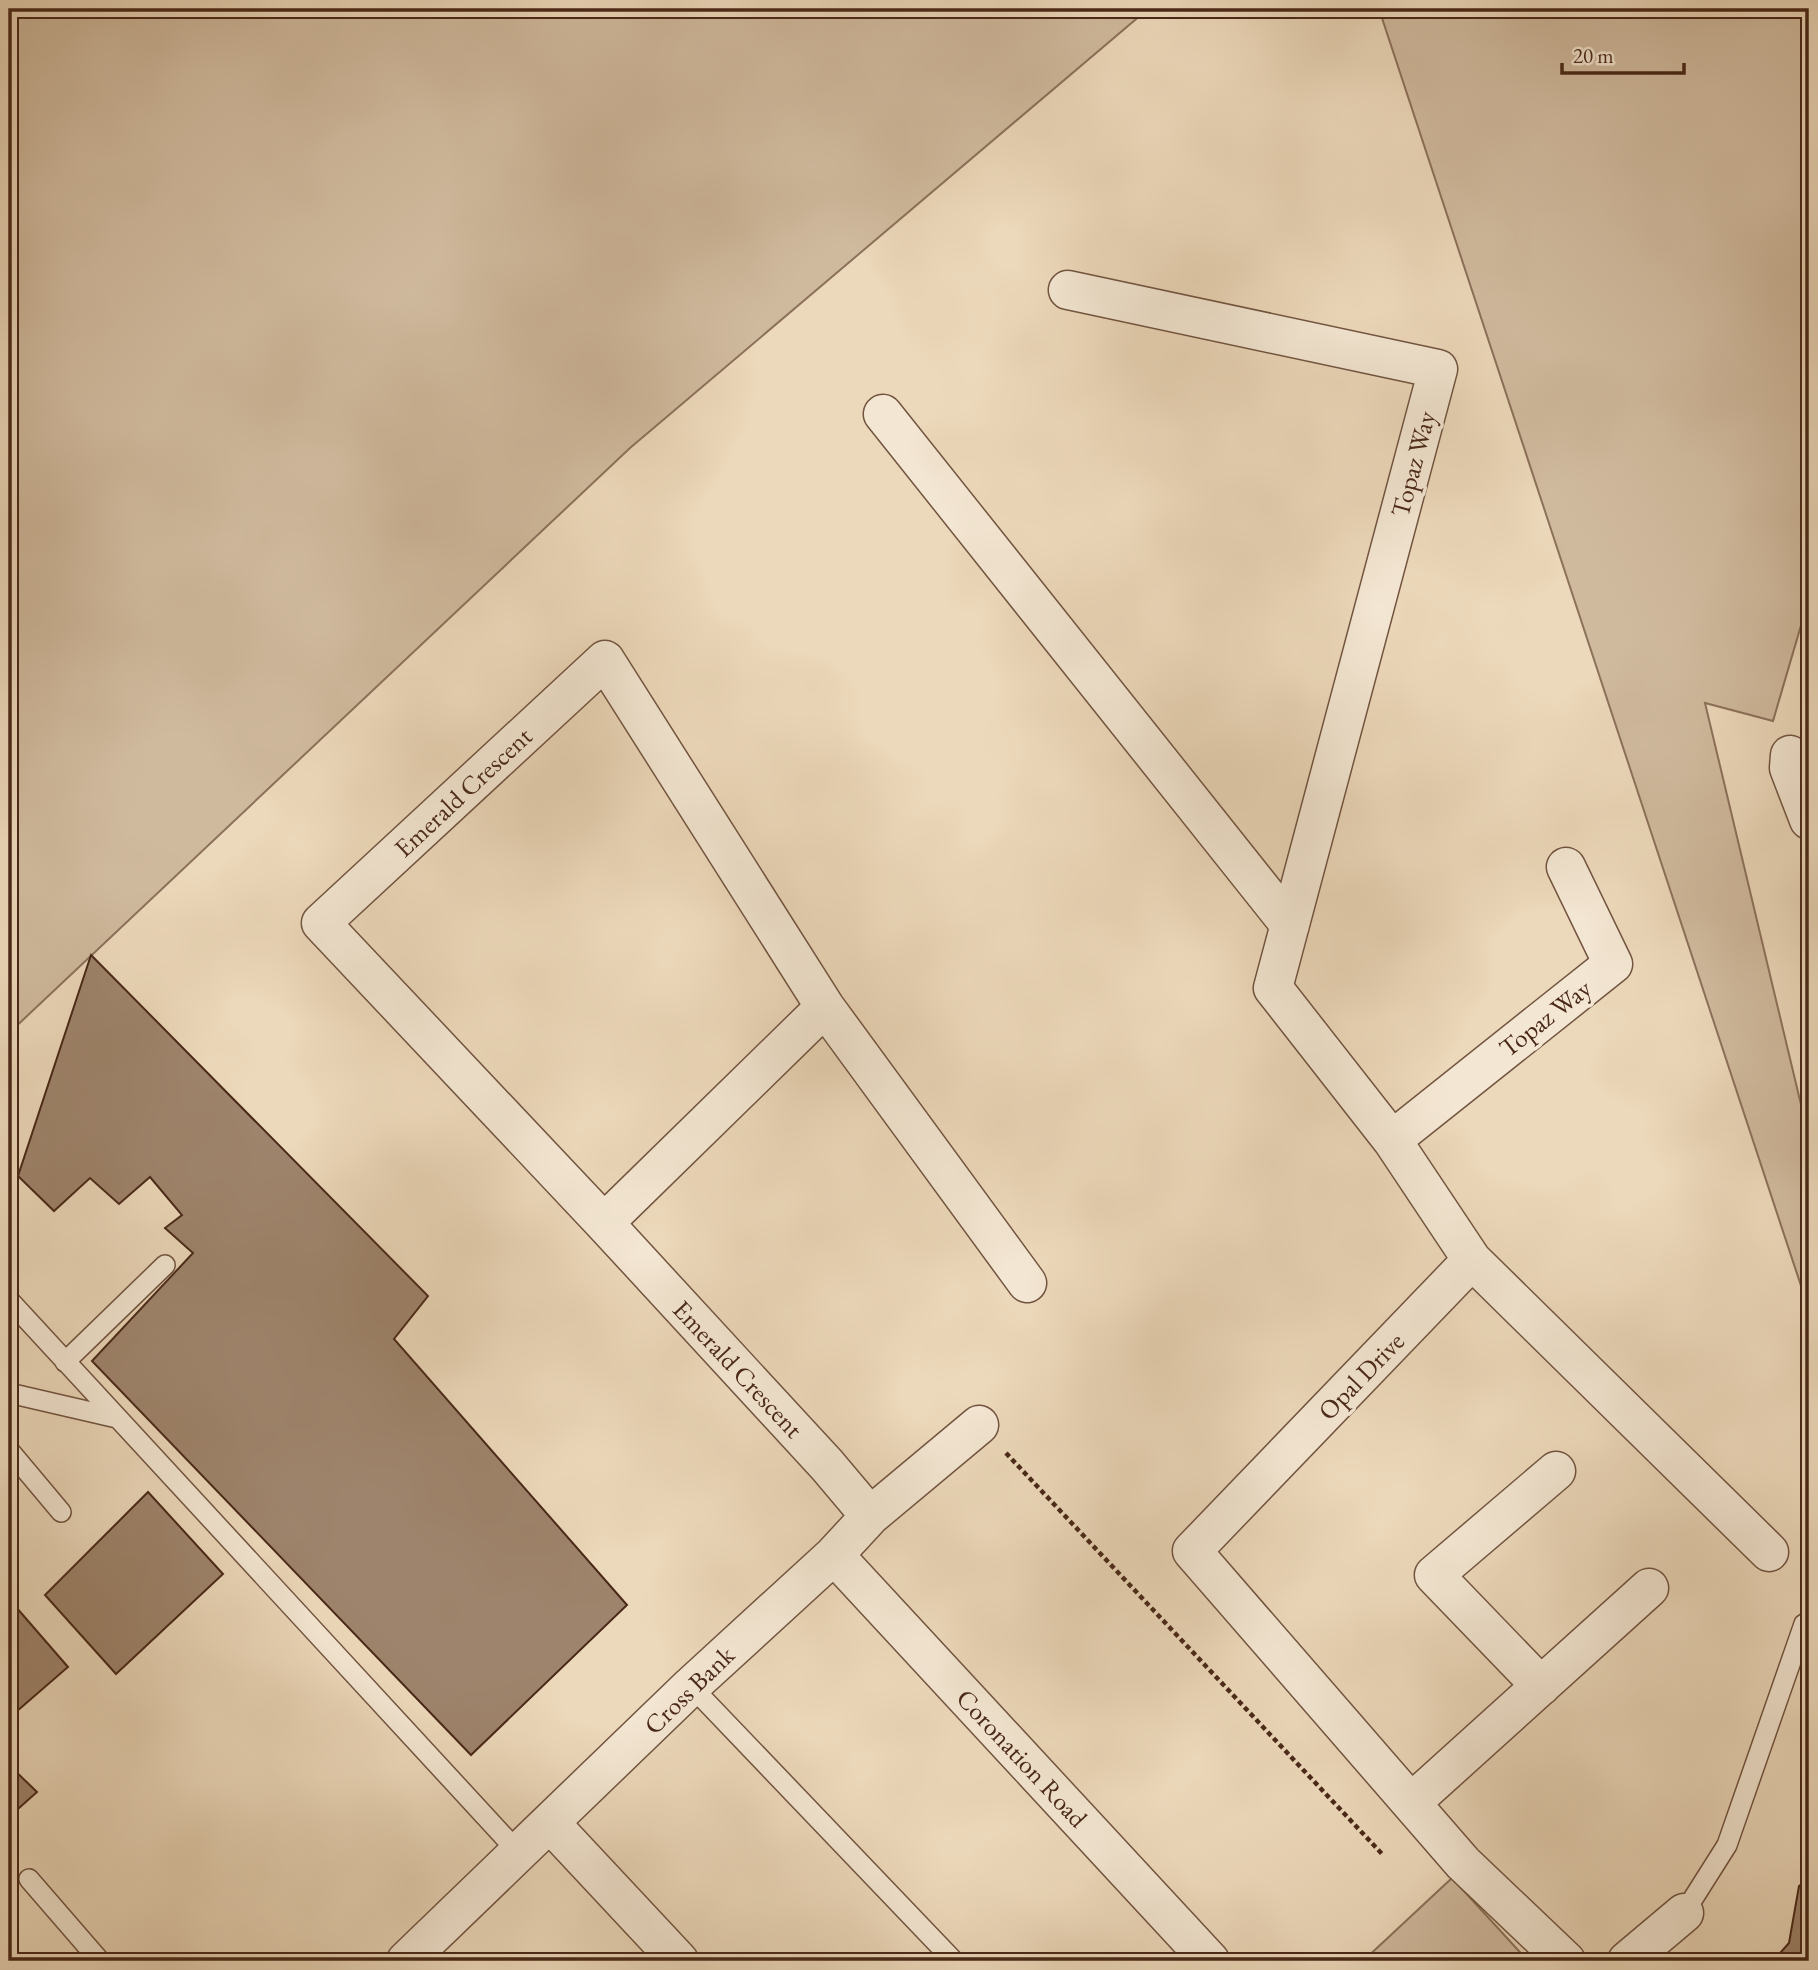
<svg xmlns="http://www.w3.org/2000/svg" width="1818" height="1970" viewBox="0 0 1818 1970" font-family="'EB Garamond',serif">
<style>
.green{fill:#d0ba9e;stroke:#8c715b;stroke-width:2}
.building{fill:#9e846c;stroke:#492818;stroke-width:2}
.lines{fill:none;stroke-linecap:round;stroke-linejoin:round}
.lane-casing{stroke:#725440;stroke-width:22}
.street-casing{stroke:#725440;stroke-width:41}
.path{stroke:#492818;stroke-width:4.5;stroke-dasharray:5 3.5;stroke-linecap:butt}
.lane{stroke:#f3e6d2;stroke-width:19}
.street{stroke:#f3e6d2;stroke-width:38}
.labels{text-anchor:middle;stroke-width:7;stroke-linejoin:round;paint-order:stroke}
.street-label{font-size:26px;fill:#492818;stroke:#f3e6d2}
</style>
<rect width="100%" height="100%" fill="#ecd8ba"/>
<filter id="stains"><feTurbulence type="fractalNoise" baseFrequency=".00286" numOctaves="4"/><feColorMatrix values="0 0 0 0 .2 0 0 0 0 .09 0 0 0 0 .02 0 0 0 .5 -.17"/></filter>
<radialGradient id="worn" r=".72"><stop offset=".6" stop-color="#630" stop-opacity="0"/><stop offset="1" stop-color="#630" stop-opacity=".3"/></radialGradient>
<path class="green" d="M9 9H1148L630 448 9 1033Z
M1379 9H1809V598L1773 721 1705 703 1809 1138V1310Z
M1452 1878 1528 1961H1363Z"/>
<path class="building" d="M91 955 428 1296 394 1339 627 1605 471 1755 92 1361 193 1253 165 1228 182 1215 150 1177 119 1204 90 1178 54 1211 18 1176Z
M148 1492 223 1574 116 1674 45 1595Z
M9 1599 68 1667 9 1718Z
M9 1765 37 1792 9 1817Z
M1809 1879V1961H1786L1780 1953 1789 1943 1799 1886Z"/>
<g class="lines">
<defs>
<path id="lane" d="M9 1300 520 1854
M65 1362 165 1265
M9 1393 117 1418
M9 1450 61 1512
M691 1686 954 1961
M29 1879 100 1961
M1684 1913 1727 1845 1804 1624"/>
<path id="street" d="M1068 290 1438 369 1273 988 1392 1140 1472 1260
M883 414 1290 925
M1790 755 1789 768 1809 820
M1392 1140 1613 964 1566 867
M604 1223 825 1007
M870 1516 827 1465 604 1223 321 923 605 660 825 1007 1027 1283
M834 1555 1210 1961
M1541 1686 1434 1575 1556 1471
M1411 1803 1649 1588
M551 1824 679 1961
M406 1961 691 1686 834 1555 870 1516 979 1425
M1566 1961 1463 1863 1192 1551 1472 1260 1769 1552
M1627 1961 1684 1913"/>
</defs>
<use href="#lane" class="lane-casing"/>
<use href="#street" class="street-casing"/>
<path class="path" d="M1006 1453 1384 1856"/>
<use href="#lane" class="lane"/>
<use href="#street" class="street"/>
</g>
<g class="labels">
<g class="street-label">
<text transform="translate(1413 464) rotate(-75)" y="9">Topaz Way</text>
<text transform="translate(463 792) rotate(-43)" y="9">Emerald Crescent</text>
<text transform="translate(1545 1018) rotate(-38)" y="9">Topaz Way</text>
<text transform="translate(738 1369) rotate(47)" y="9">Emerald Crescent</text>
<text transform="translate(1361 1376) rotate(-46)" y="9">Opal Drive</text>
<text transform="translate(689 1690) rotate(-44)" y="9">Cross Bank</text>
<text transform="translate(1022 1758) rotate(47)" y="9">Coronation Road</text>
</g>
</g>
<rect width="1818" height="1970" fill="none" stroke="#ecd8ba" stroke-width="35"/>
<rect x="10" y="10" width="1797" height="1949" fill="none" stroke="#492818" stroke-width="3.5"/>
<rect x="18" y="18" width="1783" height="1935" fill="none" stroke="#492818" stroke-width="2"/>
<path d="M1562 63v10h122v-10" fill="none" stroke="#492818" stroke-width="3.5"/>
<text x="1573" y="63" font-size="21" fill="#492818" stroke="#f3e6d2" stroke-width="5" paint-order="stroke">20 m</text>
<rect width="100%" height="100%" filter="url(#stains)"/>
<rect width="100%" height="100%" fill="url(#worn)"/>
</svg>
